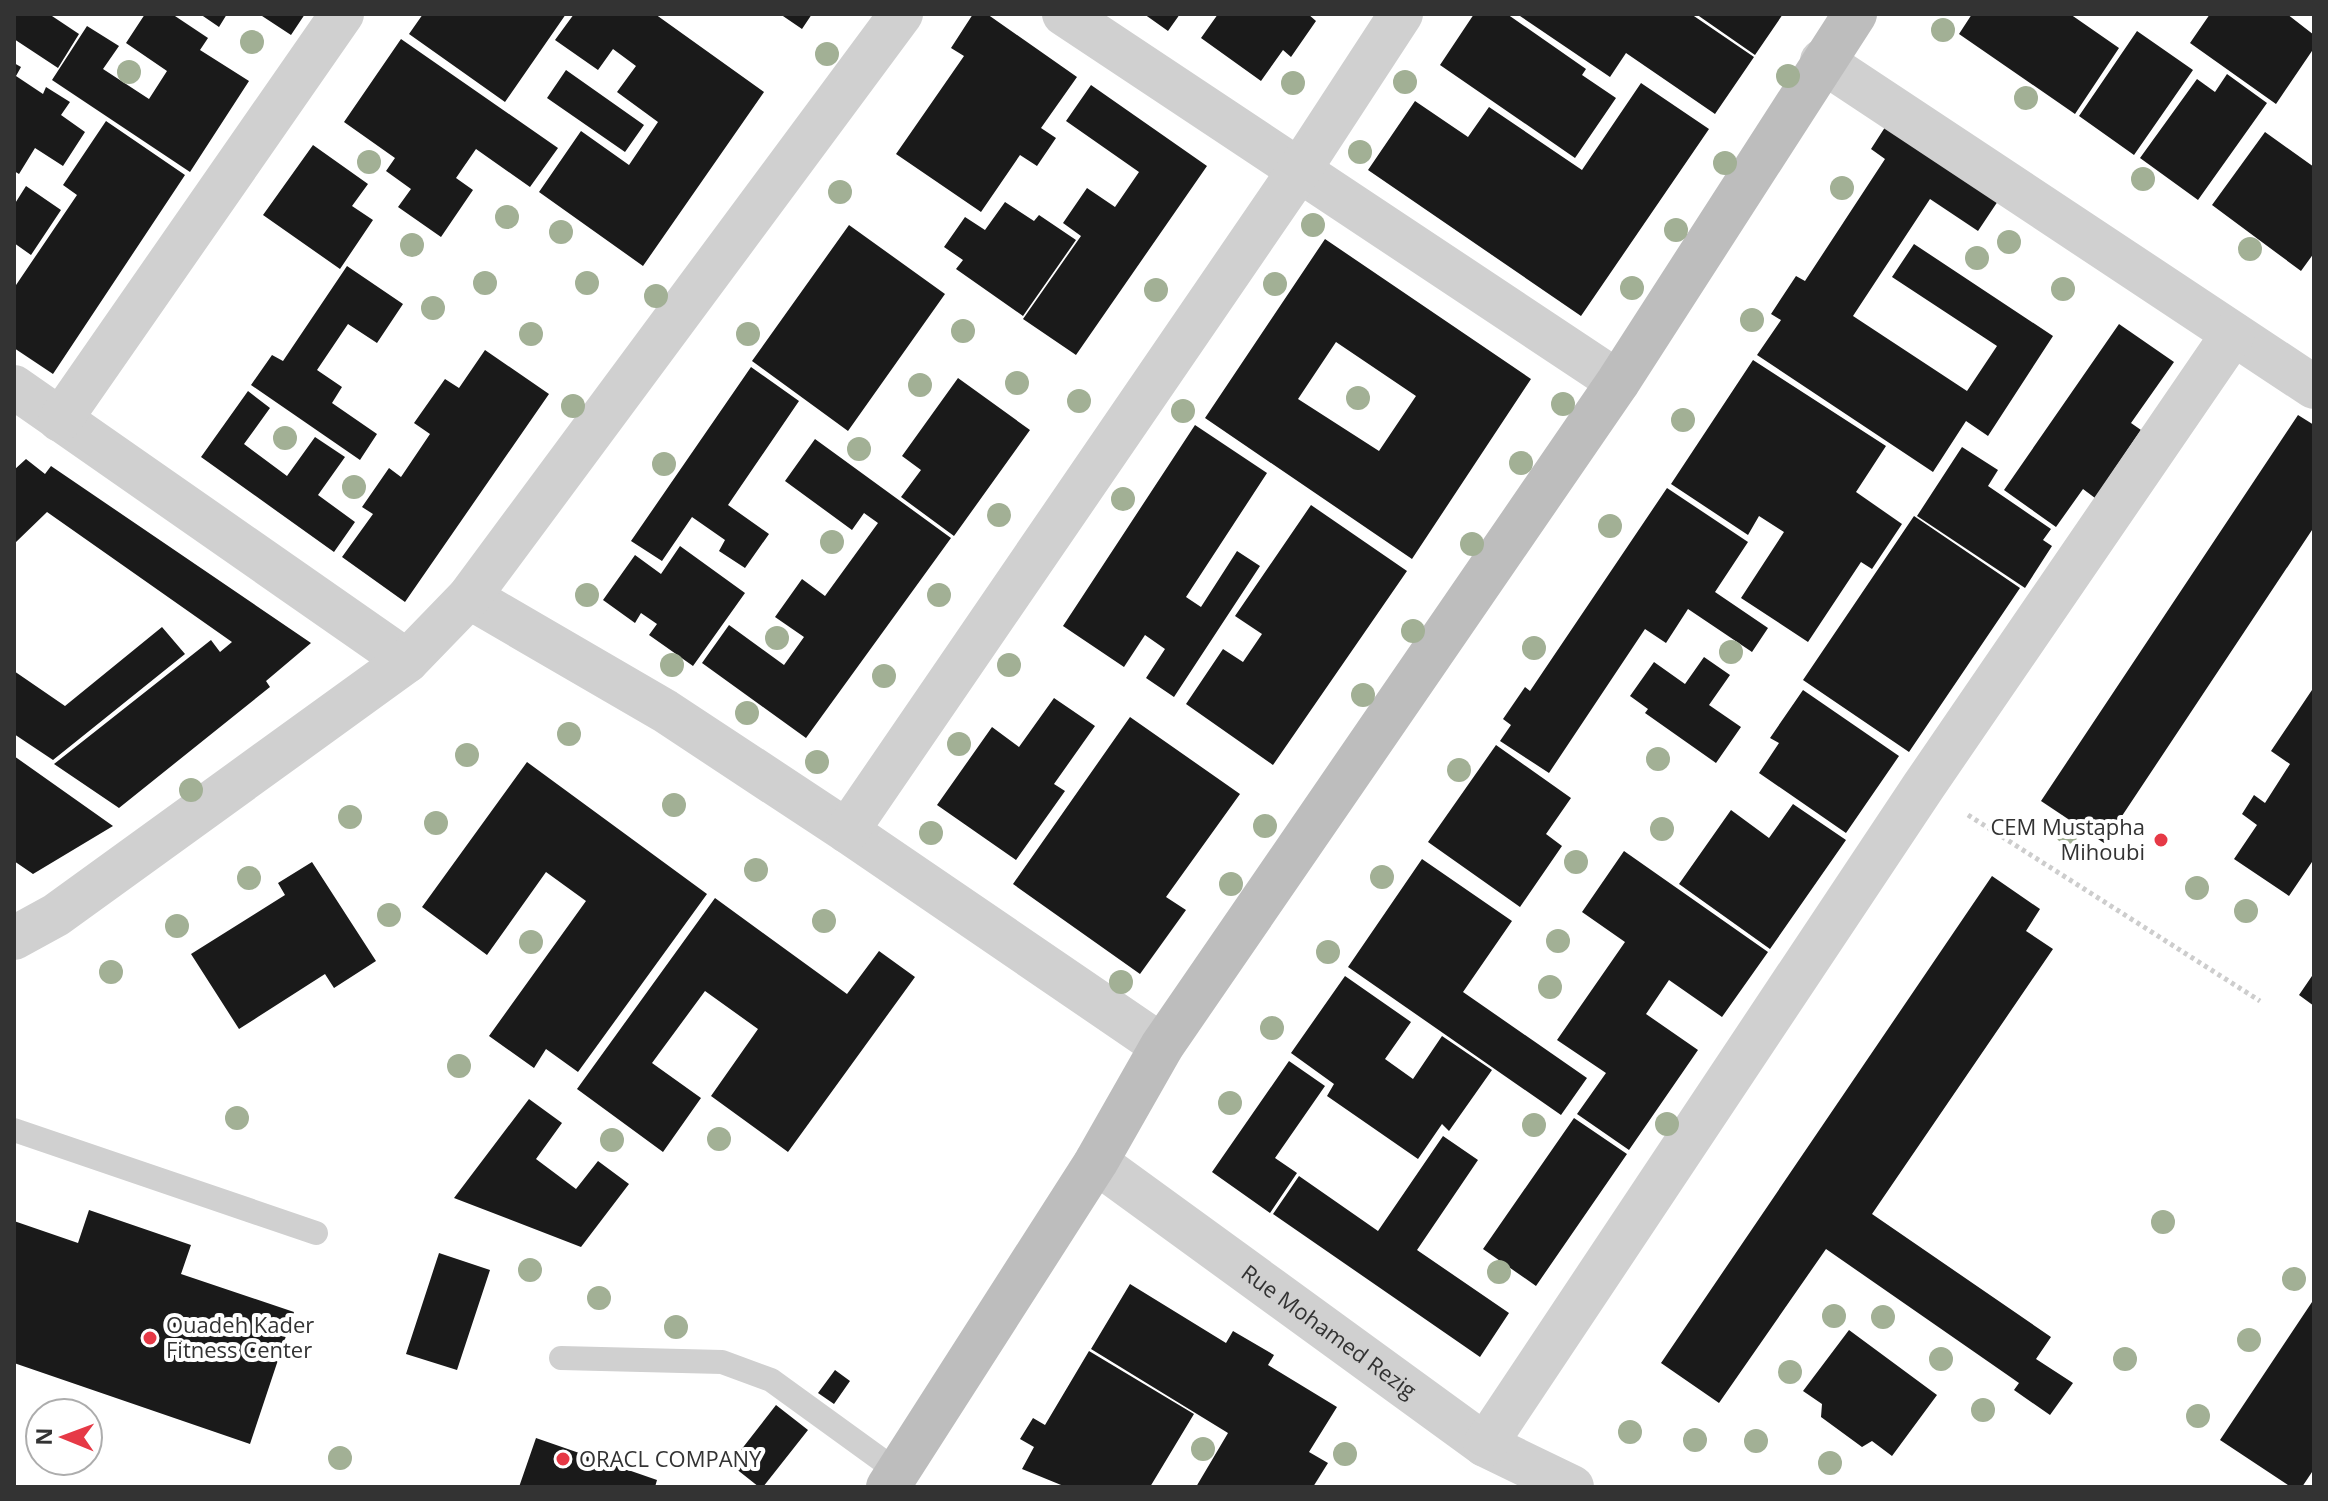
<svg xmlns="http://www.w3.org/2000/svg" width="2328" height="1501" viewBox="0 0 2328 1501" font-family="'Open Sans',sans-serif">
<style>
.building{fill:#1a1a1a;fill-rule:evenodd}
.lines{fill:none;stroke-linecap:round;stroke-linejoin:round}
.path{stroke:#cdcdcd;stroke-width:5;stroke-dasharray:4 4;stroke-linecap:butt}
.service{stroke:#d0d0d0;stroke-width:24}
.minor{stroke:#d0d0d0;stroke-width:44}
.secondary{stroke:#bdbdbd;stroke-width:44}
.tree{fill:#a2b095}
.poi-dot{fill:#e63946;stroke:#fff;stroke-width:3}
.labels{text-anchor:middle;stroke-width:8;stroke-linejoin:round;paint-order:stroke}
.poi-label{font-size:22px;fill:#333;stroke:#fff;text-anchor:start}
.street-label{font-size:22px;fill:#333;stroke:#fff}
</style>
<rect width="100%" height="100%" fill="#fff"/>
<path class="building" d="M14 14H49L79 34 58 68 14 39Z
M145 14H172L208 38 200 50 249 81 190 172 52 80 87 26 119 46 103 69 149 99 167 71 126 43Z
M200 14H227L219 27Z
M259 14H305L291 35Z
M423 14H566L505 102 409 34Z
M574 14H655L764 92 643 266 539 192 581 131 629 165 658 122 617 92 636 66 613 49 598 70 555 40Z
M780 14H812L802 29Z
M973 14H987L1077 77 1041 128 1056 138 1037 166 1020 155 981 212 896 154 964 56 951 48Z
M1144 14H1180L1168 31Z
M1218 14H1308L1316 21 1291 57 1283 50 1261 81 1201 38Z
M1474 14H1507L1586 69 1582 75 1616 98 1575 158 1440 65Z
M1517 14H1691L1754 57 1715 114 1626 53 1610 77Z
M1696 14H1783L1755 55Z
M1972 14H2070L2119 48 2075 114 1959 34Z
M2210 14H2287L2314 35V48L2276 104 2190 43Z
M2137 31 2193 70 2134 155 2079 116Z
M401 39 558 148 530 187 476 149 456 178 473 190 441 237 398 207 411 189 386 171 395 158 344 122Z
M14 63 21 67 16 76 43 94 46 87 70 102 61 115 85 132 63 166 35 148 19 174 14 171Z
M566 70 644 125 625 152 547 98Z
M2227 74 2267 103 2198 200 2140 158 2197 79 2215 92Z
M1641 83 1709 129 1581 316 1368 170 1415 101 1468 137 1489 107 1582 170Z
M1091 85 1207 166 1076 355 1023 319 1081 236 1063 223 1087 188 1115 207 1139 172 1066 121Z
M106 121 185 175 53 374 14 348V288L77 195 63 185Z
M1889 121 2006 189 1978 231 1930 199 1853 316 1967 391 1997 346 1892 277 1914 244 2053 336 1988 436 1966 421 1933 472 1757 355 1781 320 1771 314 1796 276 1805 281 1885 159 1871 149Z
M2265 132 2314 167V253L2301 271 2212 205Z
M313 145 368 184 352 206 373 220 340 269 263 215Z
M26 186 61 210 31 255 14 243V205Z
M1005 202 1034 221 1039 215 1076 240 1023 316 956 269 963 260 944 247 965 217 985 230Z
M849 225 945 294 848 431 752 361Z
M1325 239 1531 379 1412 559 1205 418ZM1336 342 1416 396 1379 451 1298 399Z
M347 266 403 304 377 343 348 324 317 370 342 387 332 403 377 434 360 460 251 385 272 355 283 361Z
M2119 324 2174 362 2131 423 2141 430 2095 498 2083 489 2056 527 2004 490Z
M485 350 549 394 405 602 342 557 373 514 362 507 389 468 401 477 430 434 414 423 445 379 459 388Z
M1753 360 1886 446 1856 492 1902 524 1872 569 1861 562 1808 642 1741 598 1784 532 1759 516 1748 535 1671 484Z
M751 367 799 401 728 505 769 534 745 568 719 551 725 540 692 517 662 561 631 541Z
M958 378 1030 430 954 536 901 497 921 470 902 456Z
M248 391 270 408 244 444 287 476 315 437 345 457 318 495 355 522 334 552 201 457Z
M2298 415 2314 425V527L2104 843 2041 801Z
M1195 425 1267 473 1186 597 1201 607 1237 551 1260 566 1174 697 1146 678 1165 649 1145 635 1124 667 1063 626Z
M815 439 951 538 806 738 702 663 729 625 784 665 804 637 775 617 802 579 825 596 878 523 864 513 852 530 785 481Z
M1962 447 1998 470 1988 486 2051 529 2043 540 2052 546 2025 588 1917 516Z
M26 459 45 474 51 466 311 643 266 681 270 687 119 808 54 764 211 640 220 652 232 642 47 512 14 544V470Z
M1667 488 1748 542 1715 592 1768 628 1752 652 1688 609 1666 643 1645 629 1549 773 1500 741 1511 725 1503 719 1525 687 1530 691Z
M1311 505 1407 571 1273 765 1186 704 1223 649 1243 662 1262 634 1235 616Z
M1914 516 2020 588 1909 752 1803 680Z
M680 546 745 593 693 666 649 635 657 624 641 613 635 623 603 600 635 555 661 574Z
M162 627 185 654 53 760 14 734V671L65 706Z
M1704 657 1730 675 1709 705 1741 727 1716 763 1645 713 1648 709 1630 696 1654 662 1685 684Z
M2314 687V859L2289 896 2234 859 2257 825 2242 814 2254 795 2265 803 2290 764 2271 751Z
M1803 690 1899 756 1846 833 1759 773 1779 743 1770 738Z
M1054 698 1095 726 1054 784 1065 791 1016 860 937 805 992 727 1019 747Z
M1130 717 1240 794 1166 897 1186 910 1140 974 1013 884Z
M1496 745 1571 798 1546 834 1562 846 1520 907 1428 842Z
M14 756 113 826 33 874 14 861Z
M527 762 707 894 578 1072 546 1049 534 1068 489 1036 586 901 546 872 487 955 422 907Z
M1793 804 1846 840 1770 949 1679 884 1731 810 1769 838Z
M1624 851 1768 952 1722 1017 1669 980 1646 1014 1698 1050 1629 1150 1577 1114 1606 1073 1557 1040 1625 942 1582 912Z
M1422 859 1512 921 1463 992 1587 1078 1561 1115 1348 967Z
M312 862 376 961 334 988 325 974 239 1029 191 954 285 895 278 883Z
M1992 876 2040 909 2026 931 2053 949 1872 1214 2051 1337 2036 1359 2073 1383 2050 1415 2014 1390 2019 1383 1826 1249 1719 1403 1661 1363Z
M715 898 847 994 879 951 915 977 788 1152 711 1096 758 1029 705 991 652 1063 701 1098 663 1152 577 1089Z
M2314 973V1006L2299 995Z
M1345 976 1411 1022 1385 1059 1413 1079 1442 1036 1492 1070 1449 1131 1442 1124 1418 1159 1327 1096 1334 1084 1291 1053Z
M1289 1061 1325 1086 1275 1158 1297 1173 1270 1213 1212 1172Z
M529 1099 562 1123 536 1159 576 1189 598 1161 629 1184 581 1247 454 1198Z
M1574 1118 1627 1154 1536 1286 1483 1249Z
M1443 1136 1478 1160 1417 1250 1509 1313 1480 1357 1273 1214 1299 1176 1378 1231Z
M89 1210 191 1245 181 1274 294 1312 250 1444 14 1363V1221L78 1243Z
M439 1253 490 1270 457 1370 406 1354Z
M1130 1284 1226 1343 1233 1331 1274 1355 1268 1365 1337 1407 1309 1452 1328 1463 1313 1487H1196L1228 1433 1091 1349Z
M2314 1299V1469L2302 1487H2291L2220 1440Z
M1849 1330 1937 1395 1892 1456 1872 1441 1862 1447 1821 1417 1822 1404 1803 1391Z
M1089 1351 1194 1414 1150 1487H1066L1022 1469 1034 1447 1020 1439 1033 1418 1045 1425Z
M835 1370 850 1381 834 1404 818 1393Z
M776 1405 808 1430 763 1487H759L730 1464Z
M536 1438 657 1480 655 1487H519Z"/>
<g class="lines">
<path class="path" d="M1968 815 2260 1001"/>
<path class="service" d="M14 1130 316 1233
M561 1358 722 1362 771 1380 898 1472"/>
<g class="minor">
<path d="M1064 14 1618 382"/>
<path d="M1822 61 2314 387"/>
<path d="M14 387 407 661"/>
<path d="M60 420 342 14"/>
<path d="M469 597 665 711 847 831 1162 1046"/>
<path d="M847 831 1298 172 1401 14"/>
<path d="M14 938 56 915 407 661 469 597 901 14"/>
<path id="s1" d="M1096 1162 1485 1445 1572 1487"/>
<path d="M1485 1445 1923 787 2233 334"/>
</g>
<path class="secondary" d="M888 1487 1096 1162 1162 1046 1618 382 1855 14"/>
</g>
<g class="tree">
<circle cx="1943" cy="30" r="12"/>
<circle cx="252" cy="42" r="12"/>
<circle cx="827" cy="54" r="12"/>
<circle cx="129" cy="72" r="12"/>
<circle cx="1788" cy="76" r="12"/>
<circle cx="1405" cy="82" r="12"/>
<circle cx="1293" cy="83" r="12"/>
<circle cx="2026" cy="98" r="12"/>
<circle cx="1360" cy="152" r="12"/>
<circle cx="369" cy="162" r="12"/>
<circle cx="1725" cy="163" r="12"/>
<circle cx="2143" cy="179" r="12"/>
<circle cx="1842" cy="188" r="12"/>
<circle cx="840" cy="192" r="12"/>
<circle cx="507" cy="217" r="12"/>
<circle cx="1313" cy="225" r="12"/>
<circle cx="1676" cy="230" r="12"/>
<circle cx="561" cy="232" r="12"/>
<circle cx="2009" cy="242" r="12"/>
<circle cx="412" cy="245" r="12"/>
<circle cx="2250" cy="249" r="12"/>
<circle cx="1977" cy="258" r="12"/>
<circle cx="485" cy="283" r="12"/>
<circle cx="587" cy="283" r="12"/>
<circle cx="1275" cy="284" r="12"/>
<circle cx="1632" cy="288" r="12"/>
<circle cx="2063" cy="289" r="12"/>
<circle cx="1156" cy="290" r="12"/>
<circle cx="656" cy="296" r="12"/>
<circle cx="433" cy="308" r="12"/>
<circle cx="1752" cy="320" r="12"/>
<circle cx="963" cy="331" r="12"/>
<circle cx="531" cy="334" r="12"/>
<circle cx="748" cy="334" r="12"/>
<circle cx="1017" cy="383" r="12"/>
<circle cx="920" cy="385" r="12"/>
<circle cx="1358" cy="398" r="12"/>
<circle cx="1079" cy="401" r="12"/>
<circle cx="1563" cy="404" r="12"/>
<circle cx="573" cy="406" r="12"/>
<circle cx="1183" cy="411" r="12"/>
<circle cx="1683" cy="420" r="12"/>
<circle cx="285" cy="438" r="12"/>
<circle cx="859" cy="449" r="12"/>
<circle cx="1521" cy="463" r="12"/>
<circle cx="664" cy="464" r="12"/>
<circle cx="354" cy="487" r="12"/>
<circle cx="1123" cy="499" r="12"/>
<circle cx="999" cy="515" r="12"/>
<circle cx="1610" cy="526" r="12"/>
<circle cx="832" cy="542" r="12"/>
<circle cx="1472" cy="544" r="12"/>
<circle cx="587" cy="595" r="12"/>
<circle cx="939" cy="595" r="12"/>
<circle cx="1413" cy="631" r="12"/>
<circle cx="777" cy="638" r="12"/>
<circle cx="1534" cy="648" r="12"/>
<circle cx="1731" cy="652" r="12"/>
<circle cx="672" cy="665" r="12"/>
<circle cx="1009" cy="665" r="12"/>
<circle cx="884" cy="676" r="12"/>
<circle cx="1363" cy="695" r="12"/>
<circle cx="747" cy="713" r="12"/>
<circle cx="569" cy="734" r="12"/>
<circle cx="959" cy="744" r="12"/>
<circle cx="467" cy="755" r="12"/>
<circle cx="1658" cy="759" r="12"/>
<circle cx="817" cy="762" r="12"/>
<circle cx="1459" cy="770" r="12"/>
<circle cx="191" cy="790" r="12"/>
<circle cx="674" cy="805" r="12"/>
<circle cx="350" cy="817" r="12"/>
<circle cx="436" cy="823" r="12"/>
<circle cx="1265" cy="826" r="12"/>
<circle cx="1662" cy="829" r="12"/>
<circle cx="2067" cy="832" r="12"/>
<circle cx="931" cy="833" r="12"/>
<circle cx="1576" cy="862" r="12"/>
<circle cx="756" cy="870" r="12"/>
<circle cx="1382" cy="877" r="12"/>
<circle cx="249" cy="878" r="12"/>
<circle cx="1231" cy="884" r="12"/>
<circle cx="2197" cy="888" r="12"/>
<circle cx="2246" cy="911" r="12"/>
<circle cx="389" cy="915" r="12"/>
<circle cx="824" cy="921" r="12"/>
<circle cx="177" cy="926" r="12"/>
<circle cx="1558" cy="941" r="12"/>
<circle cx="531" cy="942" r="12"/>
<circle cx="1328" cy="952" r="12"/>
<circle cx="111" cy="972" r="12"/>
<circle cx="1121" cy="982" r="12"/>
<circle cx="1550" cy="987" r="12"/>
<circle cx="1272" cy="1028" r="12"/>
<circle cx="459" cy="1066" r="12"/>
<circle cx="1230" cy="1103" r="12"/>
<circle cx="237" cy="1118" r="12"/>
<circle cx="1667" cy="1124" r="12"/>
<circle cx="1534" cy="1125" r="12"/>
<circle cx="719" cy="1139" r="12"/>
<circle cx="612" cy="1140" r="12"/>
<circle cx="2163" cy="1222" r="12"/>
<circle cx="530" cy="1270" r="12"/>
<circle cx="1499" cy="1272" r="12"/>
<circle cx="2294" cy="1279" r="12"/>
<circle cx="599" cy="1298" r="12"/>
<circle cx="1834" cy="1316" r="12"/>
<circle cx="1883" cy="1317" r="12"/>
<circle cx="676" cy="1327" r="12"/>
<circle cx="2249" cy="1340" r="12"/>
<circle cx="1941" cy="1359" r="12"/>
<circle cx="2125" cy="1359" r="12"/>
<circle cx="1790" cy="1372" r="12"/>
<circle cx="1983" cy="1410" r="12"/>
<circle cx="2198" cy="1416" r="12"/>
<circle cx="1630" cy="1432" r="12"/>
<circle cx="1695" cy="1440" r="12"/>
<circle cx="1756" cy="1441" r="12"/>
<circle cx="1203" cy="1449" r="12"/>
<circle cx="1345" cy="1454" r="12"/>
<circle cx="340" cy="1458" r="12"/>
<circle cx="1830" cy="1463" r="12"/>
</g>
<g class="poi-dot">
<circle cx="2161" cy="840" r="8"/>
<circle cx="150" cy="1338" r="8"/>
<circle cx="563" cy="1459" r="8"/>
</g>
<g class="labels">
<g class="poi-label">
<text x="2145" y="835" text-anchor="end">CEM Mustapha<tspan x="2145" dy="25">Mihoubi</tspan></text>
<text x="166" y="1333">Ouadeh Kader<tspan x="166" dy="25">Fitness Center</tspan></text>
<text x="579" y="1467">ORACL COMPANY</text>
</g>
<g class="street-label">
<text dy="8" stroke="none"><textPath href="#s1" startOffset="288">Rue Mohamed Rezig</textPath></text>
</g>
</g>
<rect width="2328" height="1501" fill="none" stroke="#333333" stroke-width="32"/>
<g transform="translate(64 1437) rotate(271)"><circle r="38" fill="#ffffff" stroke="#adadad" stroke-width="2"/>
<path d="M0-6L14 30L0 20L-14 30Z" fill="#e63946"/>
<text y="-12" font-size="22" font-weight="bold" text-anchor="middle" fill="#333333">N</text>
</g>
</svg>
